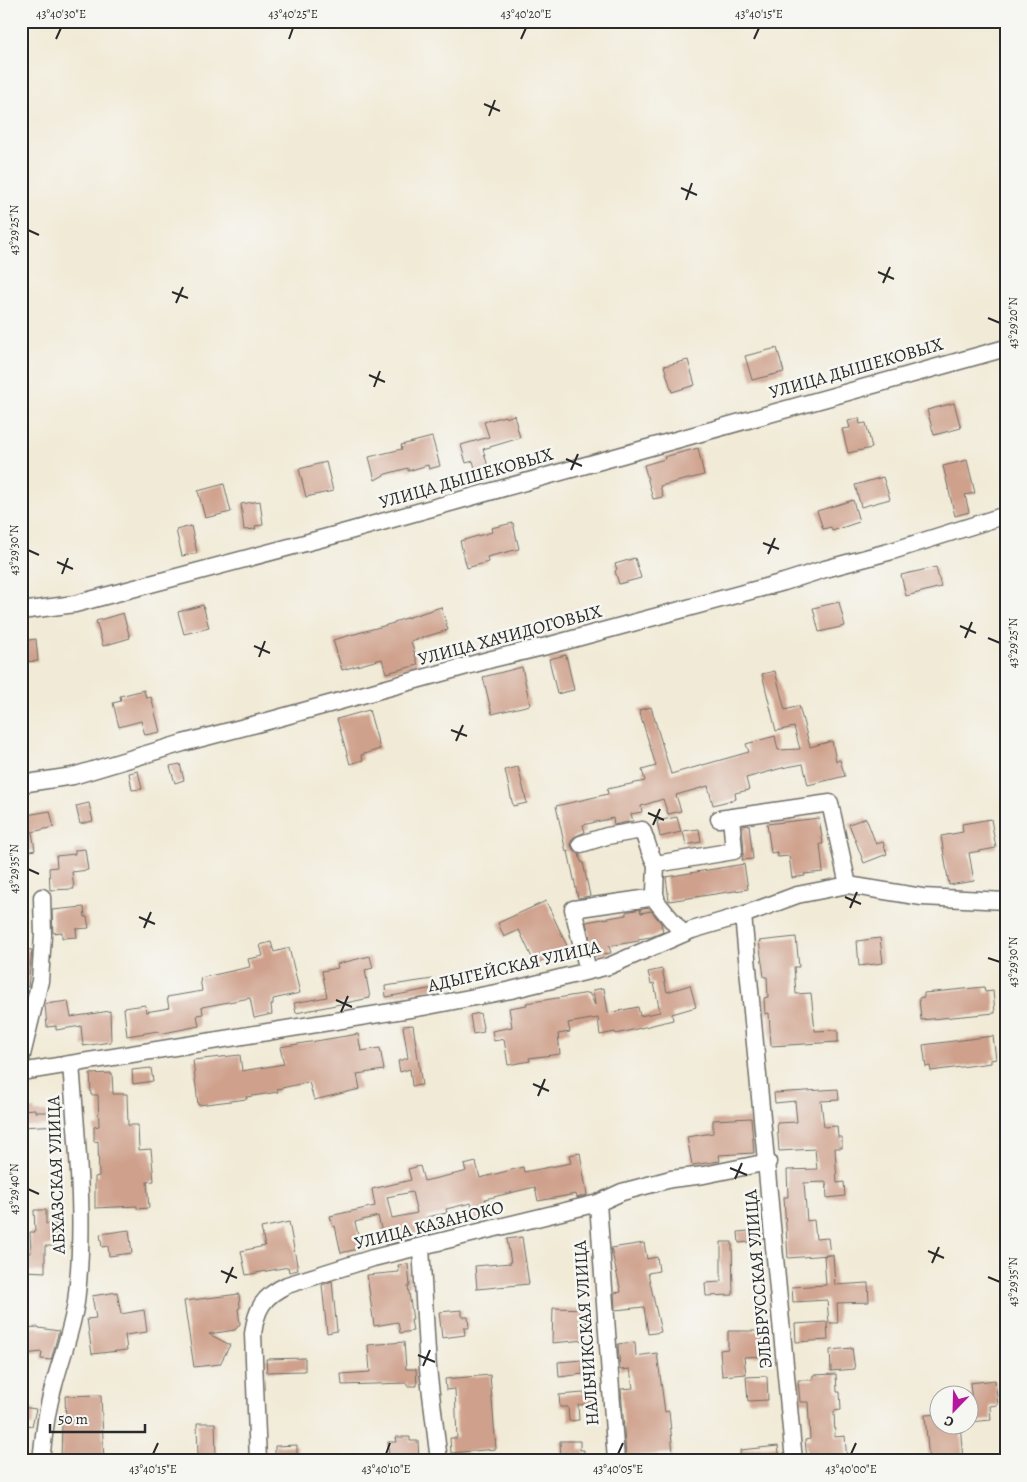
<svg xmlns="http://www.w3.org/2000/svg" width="1027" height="1482" viewBox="0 0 1027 1482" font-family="Alegreya,serif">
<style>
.building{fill:#cfa18c;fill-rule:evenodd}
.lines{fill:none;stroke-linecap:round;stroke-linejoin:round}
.minor-casing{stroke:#706e67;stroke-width:19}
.minor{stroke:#fff;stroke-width:16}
.ticks{fill:none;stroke:#2b2b2b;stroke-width:2}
.labels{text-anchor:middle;stroke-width:5;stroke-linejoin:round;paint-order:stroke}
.street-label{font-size:18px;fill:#2b2b2b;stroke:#f6f6f2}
.neatline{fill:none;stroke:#2b2b2b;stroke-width:2}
.ticks-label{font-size:12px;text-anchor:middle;fill:#2b2b2b}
</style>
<rect width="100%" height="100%" fill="#f6f6f2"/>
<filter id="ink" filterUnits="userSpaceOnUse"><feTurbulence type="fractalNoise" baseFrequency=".02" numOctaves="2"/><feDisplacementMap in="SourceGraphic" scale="10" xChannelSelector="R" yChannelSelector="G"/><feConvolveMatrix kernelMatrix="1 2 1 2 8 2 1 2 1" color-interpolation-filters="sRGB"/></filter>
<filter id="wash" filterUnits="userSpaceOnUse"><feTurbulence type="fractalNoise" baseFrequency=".0096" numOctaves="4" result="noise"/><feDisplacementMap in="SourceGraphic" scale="20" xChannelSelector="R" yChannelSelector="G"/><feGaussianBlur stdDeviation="1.12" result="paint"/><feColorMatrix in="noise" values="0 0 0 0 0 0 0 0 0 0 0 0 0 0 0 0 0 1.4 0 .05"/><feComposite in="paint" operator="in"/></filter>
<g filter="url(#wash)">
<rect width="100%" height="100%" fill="#f1ead6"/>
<g id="blocks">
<path class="building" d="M777 348 784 372 752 380 745 356Z
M688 360 695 385 672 392 664 366Z
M954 403 961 428 934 435 927 410Z
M514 415 520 438 483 449 490 474 478 478 473 461 466 463 461 445 489 437 484 422 505 416 506 418Z
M859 418 860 424 866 423 872 448 848 453 842 429 850 428 848 421Z
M432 437 440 466 429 469 428 465 408 471V468L386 474 375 480 369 457 402 449 401 445Z
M698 448 704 475 660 486 663 497 653 499 644 465 665 459 664 457Z
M967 460 975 493 965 495 969 512 955 516 943 466Z
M326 462 333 491 306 497 299 469Z
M883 477 890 499 861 507 855 485Z
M224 484 231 512 205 518 198 491Z
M853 500 859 522 832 531 831 527 823 529 817 511Z
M260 501 263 525 255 526 256 529 244 530 241 504Z
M513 523 519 549 487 557 488 562 467 568 460 541 492 532 491 528Z
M191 526 197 553 182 556 176 530Z
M635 558 641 578 619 584 615 571 617 569 615 564Z
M936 567 941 587 906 596 901 575Z
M839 602 845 626 819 632 813 608Z
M203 605 209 628 184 634 178 612Z
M441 607 448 630 411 641 418 665 386 673 382 659 342 670 333 640 394 623V622Z
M123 613 130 638 103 646 96 621Z
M36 639 38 661 21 662V641Z
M566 655 574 690 557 694 549 659Z
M522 667 530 705 492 714 483 677Z
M775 671 785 710 799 706 810 747 832 741 836 761 840 760 845 776 808 785 803 764 782 768 746 778 749 790 735 793 736 799 713 805 708 786 676 795 681 811 668 814 663 799 641 806 642 812 631 814 633 821 614 825 613 818 583 825 585 832 574 837 571 841V846L574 851 579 854 581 862H583L590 896 578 898 568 851 566 852 556 806 608 794 607 789 645 781 642 770 656 766 639 710 651 707 671 774 749 752 746 744 775 736 778 750 800 749 794 727 776 731 762 674Z
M144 690 146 698 151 697 160 732 145 735 141 721 119 727 113 703 121 701 120 696Z
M369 710 380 749 361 755 363 760 350 764 337 719Z
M180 764 184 780 175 783 170 766Z
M518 767 527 803 513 806 505 770Z
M138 771 142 789 132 790 129 773Z
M89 803 93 821 80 824 76 806Z
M50 811 54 827 32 832 35 850 21 853V816Z
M677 817 681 832 660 837 657 821Z
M819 818 823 844H820L823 872 804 874 805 876 792 878 789 856 778 857 777 852 771 853 767 824Z
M866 818 876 844 883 842 887 854 864 863 849 824Z
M991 819 996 848 969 853 974 881 949 885 941 836 963 832 962 824Z
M749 825 753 859 742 860 744 850 742 826Z
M699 829 701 842 686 845 683 831Z
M85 849 88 870 72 872 74 889 50 890 49 868 57 867 56 856 75 854V850Z
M744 864 748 889 669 901 666 877Z
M546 901 568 948 535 964 519 930 504 937 498 923Z
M84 907 85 917H87L89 928 76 929 77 937 62 938V932L53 933 52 910Z
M640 909 641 913 651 911 661 923 663 932 651 937 638 939 639 941 609 946 611 953 594 955 586 922 626 915V912Z
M796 937 799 967H794L796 994 811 993 815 1031 838 1030V1042L771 1046 769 1013 765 1014 764 998 768 997 767 977H764L759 941Z
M880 938 883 963 859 966 857 941Z
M271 942 274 952 289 948 300 993 273 999V1004L271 1005 272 1014 254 1018 250 998 202 1007 203 1014 197 1015 199 1026 159 1034 158 1031 127 1036 124 1008 145 1005 146 1012 169 1008 167 997 202 991 200 978 250 967 248 959 263 956 260 945Z
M21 949 32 950 28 987 21 986Z
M370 956 373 968 365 970 370 998 296 1013 294 1003 327 997 322 971 338 968 337 964Z
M662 969 667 992 690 985 696 1007 672 1014 673 1020 616 1034 615 1032 600 1035 598 1018 568 1023 570 1032 558 1034 560 1054 529 1058 530 1061 508 1065 504 1039 494 1041 492 1031 512 1027 509 1008 527 1005 526 1003 589 993 595 1005 593 990 604 988 608 1013 638 1007 640 1016 660 1012 654 983 651 984 648 972Z
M433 979 434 988 386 997 385 986Z
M984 987 985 992 993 991 995 1013 921 1020 919 998 924 997V993Z
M68 1001 71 1017 110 1011 111 1042 83 1046 81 1026 56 1030V1026L47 1027 45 1004Z
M480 1013 484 1032 473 1034 470 1015Z
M413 1025 422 1085 412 1086 410 1069 400 1072 398 1061 408 1058 403 1026Z
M358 1034 361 1051 380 1048 384 1070 357 1074 360 1089 314 1100 309 1082 277 1089 278 1092 246 1097 247 1099 198 1105 193 1060 240 1055 242 1071 284 1064 280 1047Z
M993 1036 996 1059 991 1060V1063L931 1071 930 1066 926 1067 923 1045Z
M151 1068 153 1081 133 1084 132 1070Z
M112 1073 113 1094H127L128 1125H138L139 1150 151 1149 154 1181 147 1182 149 1208 137 1209V1206L95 1208V1177L99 1176 98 1141 94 1142V1127L99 1126 98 1095H91L90 1074Z
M838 1089 839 1100 821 1101 824 1127 837 1126 838 1137H842V1148H835L837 1183 844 1182 845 1196 827 1198 826 1182 804 1183 807 1221 814 1220 816 1239 828 1238 830 1255H833L835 1285 868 1283 869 1302 837 1303 838 1323H829L827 1300 793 1302 792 1287 826 1285 824 1256 829 1255 788 1258 784 1197H788L787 1170 817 1169 815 1149 779 1151 777 1123 797 1122 795 1101 775 1103 774 1093Z
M35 1109V1112H59L60 1125 21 1127V1110Z
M751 1118 754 1153 719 1155 720 1161 692 1165 687 1137 713 1133V1120Z
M580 1153 587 1195 577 1198 576 1194 538 1201 535 1187 485 1199 490 1219 476 1222 471 1203 446 1209 447 1213 427 1217 431 1234 385 1245 378 1216 355 1222 361 1248 341 1253 335 1226 333 1227 330 1216 375 1206 372 1189 411 1180 408 1169 420 1166 424 1181 464 1172 466 1171 464 1165 476 1162 480 1178 523 1167 524 1172 571 1163 569 1155ZM412 1192 417 1213 392 1218 387 1197Z
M34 1210H46V1224H59V1246H45V1272L24 1271V1253H31L30 1232H35Z
M289 1222 298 1270 289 1272 288 1267 246 1275 241 1251 265 1246 261 1228Z
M129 1230 132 1253 109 1256 108 1246 102 1247 100 1234Z
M758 1230 759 1241 739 1243 738 1232Z
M522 1237 529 1284 477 1289 475 1266 511 1263 507 1239Z
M721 1242H732L733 1295 706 1296 705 1283 721 1282Z
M644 1243 647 1259 657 1257 659 1271 648 1273 661 1332 648 1334 644 1307 615 1310 614 1293 621 1292 611 1248Z
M408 1264 410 1286H408L413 1320H411L413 1331 400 1333 398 1322 374 1326 367 1275 399 1272 398 1265Z
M332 1281 337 1331 327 1333 322 1285Z
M117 1292 121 1314 144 1310 147 1332 125 1335 127 1350 92 1354 87 1319 96 1318 92 1296Z
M239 1294 240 1308 238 1309 240 1324 235 1330 209 1334 230 1345 220 1364 194 1367 184 1301Z
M553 1308 587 1309 586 1340 552 1343Z
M462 1310V1317H468L469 1328H464L465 1335 442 1338 439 1312Z
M827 1322 828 1340 796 1342 795 1324Z
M39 1327V1328L59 1331 51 1360 41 1359 42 1352 24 1354 22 1328Z
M728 1331H767V1356L744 1357 746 1374 722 1376 720 1350 728 1349Z
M404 1342 406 1369H416L417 1386H407V1383L342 1385 341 1374 370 1372 368 1345Z
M635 1342 636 1356 657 1353 665 1412 669 1411 673 1453 626 1457 621 1389 633 1388 630 1369 620 1370 618 1344Z
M852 1348 855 1369 831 1371 830 1350Z
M305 1358V1371L267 1372 266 1359Z
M582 1360 583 1374 559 1377 558 1362Z
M836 1374 837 1392H840L841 1410 834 1411 835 1437 845 1436 847 1461H837L836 1457 807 1459 805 1440 810 1439 808 1402H800L798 1380H813V1375Z
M490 1375 496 1449 451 1453 450 1438H457L455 1389 446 1390 445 1379Z
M767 1376 768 1400 748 1401 746 1377Z
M995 1380 998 1405 990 1406 991 1420 970 1422V1411H973L970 1383Z
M596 1392V1404L578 1405 579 1420 569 1421 568 1407H560L559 1395Z
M101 1395 104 1461H61L62 1422H66L65 1396Z
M21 1407 36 1409 32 1426 21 1424Z
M940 1414V1424H960L963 1460 929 1461 925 1415Z
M197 1423H215L216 1455 198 1456Z
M396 1437H410V1441H418L419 1461H389L388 1442H397Z
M560 1441H580V1450H584V1461H561Z
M297 1445V1461H275V1446Z
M778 1446 780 1461H741L740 1450Z"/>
</g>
</g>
<g filter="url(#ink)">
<use href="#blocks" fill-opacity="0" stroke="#706e67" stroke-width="1"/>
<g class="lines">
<defs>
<path id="minor" d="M21 611 75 604 335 535 1006 348
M21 784 73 776 183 743 264 722 492 659 547 646 784 582 825 569 892 551 1006 515
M719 819 830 803 848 885
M581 844 607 836 642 830C647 841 649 854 656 864
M743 915 794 1461
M683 934 656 901 655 893 656 864 734 851 731 817
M588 971 573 909 656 897
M21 1059 40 981 43 935 42 897
M21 1072 428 1006 511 990 609 966 692 930 743 915 797 895 848 885 922 897 1006 901
M598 1203 616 1461
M421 1247 428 1369 439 1461
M41 1461C43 1442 45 1423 49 1405 56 1370 71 1337 76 1302 86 1223 77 1143 71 1064
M258 1461 253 1334C256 1309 263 1296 287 1285L373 1258 598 1203 622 1192 671 1179 704 1175 768 1162"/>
</defs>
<use href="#minor" class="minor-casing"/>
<use href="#minor" class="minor"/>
</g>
</g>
<path class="ticks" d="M56 39 61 28M289 39 293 28M521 39 526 28M754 39 759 28M484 104 500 111M489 116 495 100M681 188 697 195M686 200 692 183M28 230 39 235M878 272 894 279M883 283 890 267M172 292 188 298M176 303 183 287M988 318 1000 323M369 375 385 382M374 387 380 371M566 459 582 466M571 470 578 454M763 543 779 549M28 550 39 555M768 554 775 538M57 562 73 569M62 574 68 558M960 626 976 633M965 638 972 622M988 638 1000 643M254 646 270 653M259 657 265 641M451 730 467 736M456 741 463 725M648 813 664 820M653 825 660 809M28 869 39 874M845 897 861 904M850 908 857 892M139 917 155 924M144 928 151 912M988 958 1000 962M336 1000 352 1007M341 1012 348 996M533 1084 549 1091M538 1096 545 1079M730 1168 747 1175M735 1179 742 1163M28 1189 39 1194M928 1251 944 1258M932 1263 939 1247M221 1271 237 1278M988 1277 1000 1282M226 1283 233 1267M418 1355 435 1362M423 1366 430 1350M153 1454 158 1443M386 1454 390 1443M618 1454 623 1443M851 1454 856 1443"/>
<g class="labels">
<g class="street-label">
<text transform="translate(856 368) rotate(-16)" y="6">УЛИЦА ДЫШЕКОВЫХ</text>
<text transform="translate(466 478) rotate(-16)" y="6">УЛИЦА ДЫШЕКОВЫХ</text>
<text transform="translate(510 635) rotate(-15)" y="6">УЛИЦА ХАЧИДОГОВЫХ</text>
<text transform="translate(514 966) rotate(-13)" y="6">АДЫГЕЙСКАЯ УЛИЦА</text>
<text transform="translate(56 1175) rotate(-92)" y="6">АБХАЗСКАЯ УЛИЦА</text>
<text transform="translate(429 1225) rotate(-14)" y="6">УЛИЦА КАЗАНОКО</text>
<text transform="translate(758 1279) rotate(-95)" y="6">ЭЛЬБРУССКАЯ УЛИЦА</text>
<text transform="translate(586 1333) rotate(-94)" y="6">НАЛЬЧИКСКАЯ УЛИЦА</text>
</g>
</g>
<rect width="1027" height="1482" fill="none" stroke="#f6f6f2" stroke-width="55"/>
<g transform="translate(954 1410) rotate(203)"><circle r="24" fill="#f6f6f2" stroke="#a5a5a2"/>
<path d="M0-4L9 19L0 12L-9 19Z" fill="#b5179e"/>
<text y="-8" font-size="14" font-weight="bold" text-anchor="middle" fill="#2b2b2b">С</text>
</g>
<path d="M50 1424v8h95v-8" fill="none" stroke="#2b2b2b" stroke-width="2.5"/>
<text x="58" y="1424" font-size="15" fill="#2b2b2b" stroke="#f6f6f2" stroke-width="4" paint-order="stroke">50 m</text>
<rect x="28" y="28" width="972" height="1426" class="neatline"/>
<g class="ticks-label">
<text x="61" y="18">43°40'30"E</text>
<text x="293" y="18">43°40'25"E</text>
<text x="526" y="18">43°40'20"E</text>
<text x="759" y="18">43°40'15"E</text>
<text transform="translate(14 230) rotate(-90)" y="4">43°29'25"N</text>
<text transform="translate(1013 323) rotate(-90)" y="4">43°29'20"N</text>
<text transform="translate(14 550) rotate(-90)" y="4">43°29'30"N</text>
<text transform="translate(1013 643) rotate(-90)" y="4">43°29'25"N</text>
<text transform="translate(14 869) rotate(-90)" y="4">43°29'35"N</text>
<text transform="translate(1013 962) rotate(-90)" y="4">43°29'30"N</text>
<text transform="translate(14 1189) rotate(-90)" y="4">43°29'40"N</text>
<text transform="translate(1013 1282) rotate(-90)" y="4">43°29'35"N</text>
<text x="153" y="1473">43°40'15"E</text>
<text x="386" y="1473">43°40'10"E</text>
<text x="618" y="1473">43°40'05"E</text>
<text x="851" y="1473">43°40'00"E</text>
</g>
</svg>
